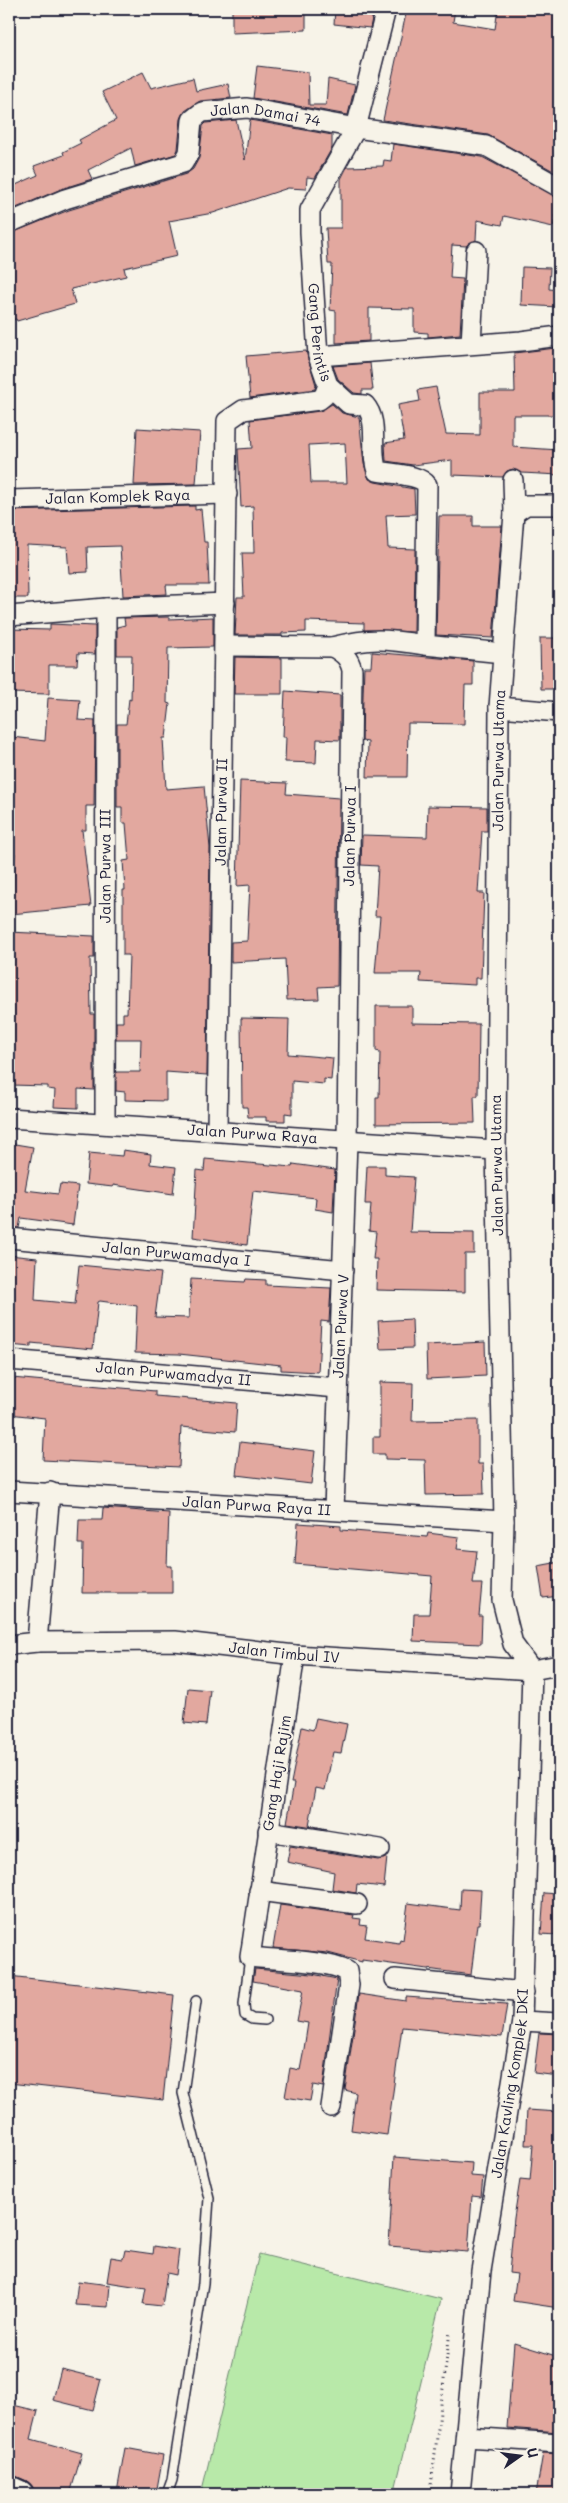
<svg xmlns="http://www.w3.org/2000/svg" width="568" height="2503" viewBox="0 0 568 2503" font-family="Mali,sans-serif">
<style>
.grass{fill:#b8e9a9;stroke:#6d8672}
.building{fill:#e2a89f;stroke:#22223b;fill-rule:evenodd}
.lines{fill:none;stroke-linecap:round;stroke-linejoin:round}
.service-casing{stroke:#22223b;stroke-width:12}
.minor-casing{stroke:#22223b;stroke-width:22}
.secondary-casing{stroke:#22223b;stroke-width:30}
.path{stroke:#22223b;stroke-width:3;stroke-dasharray:1 4;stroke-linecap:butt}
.service{stroke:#f7f3e8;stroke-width:9}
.minor{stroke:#f7f3e8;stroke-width:19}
.secondary{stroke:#f7f3e8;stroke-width:26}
.labels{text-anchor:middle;stroke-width:4;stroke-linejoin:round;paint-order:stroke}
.street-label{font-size:15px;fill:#22223b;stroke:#f7f3e8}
</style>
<rect width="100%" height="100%" fill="#f7f3e8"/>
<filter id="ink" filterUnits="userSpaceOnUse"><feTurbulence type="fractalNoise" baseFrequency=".02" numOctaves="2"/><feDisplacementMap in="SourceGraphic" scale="10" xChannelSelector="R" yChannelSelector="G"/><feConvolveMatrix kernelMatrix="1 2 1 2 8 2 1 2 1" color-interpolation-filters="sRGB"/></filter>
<g filter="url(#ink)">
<path class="grass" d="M259 2254 441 2299 394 2494H201Z"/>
<path class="building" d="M232 9H306V30L232 33Z
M335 9H374L370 28 334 24Z
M407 9H455L453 22 495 29 498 9H559V174L488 135 383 120Z
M257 66 308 72 309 105H326L328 79 355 85 348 115 253 98Z
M143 72 151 88 193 78 196 91 228 84 231 98 200 101 185 111 181 119 178 149 176 154 135 166 131 148 88 170 92 179 61 189 9 211V188L38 175 34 166 64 155 63 152 81 143 79 140 116 120 102 92Z
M236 120 245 160 250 120 332 135V148L315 178 307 177 306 189 288 188 213 213 169 221 177 256 124 268 126 276 71 289 75 304 17 321 16 319 9 320V234L69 210 186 174 193 169 199 158 203 126 206 123Z
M393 144 482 157 559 198V216L556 214 553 227 504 216 502 225 477 220 476 240 466 246 452 245 450 278 463 279 460 334 428 337V333L414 332V309L369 308V341L336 343V311L330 310 332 264H328L326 228H341V179L347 167 383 166 384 160 391 161Z
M522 267 550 268 549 289 559 290V307L521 305Z
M556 348 554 415H513V447L559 450V475L522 473 513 469 507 471 503 477 452 475V460L413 465 386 461 385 443 404 440 398 405 420 401 418 390 436 387 446 434 480 435V392H515L514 353Z
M306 351 316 385 315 389 250 398 246 356Z
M370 363 373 390H362V394L354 393 338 379 333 366Z
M332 404 342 413 359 417 364 464 369 479 375 482 414 489 415 514 386 515 388 548 415 549 414 632 364 630V623L306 621V632L282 633V635H235L237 597H244L242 553H254L253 506 241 507 238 449 252 448 250 420 320 411ZM345 443 347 483H311L309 445Z
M137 428 200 432 196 484 134 485Z
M195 506V510L201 509 204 542H207L209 585H166L167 594 123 596 120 546 87 547 88 572 69 573 67 547 27 545 28 598H9V511Z
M439 516H473V526H502L493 638 436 635Z
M169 617V619L213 617V647L168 648 167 703 170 704 166 738H163L166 789 204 786 210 848 207 1075 166 1072V1101L125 1100V1092L116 1091V1072H140L141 1039H116V1022H123V1013H127L129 955H123V890H125L123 861 129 860 126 823H122V807H117V724H126L129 699 131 700 132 655H117V627L125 625 124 618Z
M50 624 95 626V654L78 653 77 665H49V694L9 693V629L50 630Z
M540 638H559V689H541Z
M372 652 473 661V685H465L464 724 408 723 407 777H367L368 742 362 741 363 696 364 667H371Z
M235 657 282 658V694H234Z
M285 691 340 695V740L317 739 316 763 285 762 286 737H283Z
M48 698 80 700 78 720 95 721 94 806H86V830H82L91 906 11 914 15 853H9V768L12 737 45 741Z
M240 781 287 783 286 794 339 798 337 986 318 987 319 999 287 1000 285 959 231 962V942L247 941 250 885 237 886Z
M428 806 487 807V831H482L478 893H484L481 978H475V985L420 982 421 973H375L380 916H375L378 866 361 865 362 835 427 837Z
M9 932 94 936V958H90L91 1014H94V1090L78 1089V1108L54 1107 55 1090 48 1089V1086L11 1085 12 1051H9Z
M376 1006H412V1023L479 1024 478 1096H474L475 1123 376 1124V1097H379L380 1052 376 1051Z
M241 1018 289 1019 288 1054 333 1058 331 1080 324 1079V1084L292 1081V1114L285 1113V1121H266V1117H248L247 1107H242Z
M9 1143 33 1147 25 1190 58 1194 60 1184 78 1186 73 1225 21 1218 19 1228 9 1227Z
M123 1150 151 1154 150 1164 176 1167 173 1194 113 1185V1187L86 1184 89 1153 122 1156Z
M205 1159 292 1167 293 1164 335 1170 333 1212 315 1209 316 1198 253 1191 247 1245 193 1237 197 1170 204 1171Z
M367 1166H385V1175L414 1177 410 1232 474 1233V1254H465V1292L376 1290 377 1259H373L376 1232 369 1231 371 1204H365Z
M9 1255 37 1258 35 1300 75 1304 79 1265 161 1273 155 1317 189 1318 191 1279 245 1282 246 1279 266 1280V1285L331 1288 329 1322 321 1321 318 1372 281 1370V1365L179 1354 135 1353 137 1306 100 1301 98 1302 93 1349 31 1343V1347L9 1345Z
M412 1319 413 1348 380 1349 378 1321Z
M485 1342 486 1376 427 1379 426 1345Z
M12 1378 155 1391V1396L237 1403 235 1432 181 1427 179 1467 43 1460 45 1418 9 1414Z
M380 1382 413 1383 412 1421 478 1420V1464H483L484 1494 426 1495 425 1460 385 1459V1454H373V1437H380Z
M240 1442 315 1451 311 1484 236 1475Z
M103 1508 169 1513 167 1566H172V1593H82L83 1544H78L79 1520H102Z
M298 1523 341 1526V1530L427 1537 428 1533 459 1537 457 1549 477 1551 473 1584H482L479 1616H482L481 1644 413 1641 414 1614H429L432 1576 295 1564Z
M559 1562V1596L543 1598 538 1566Z
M188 1688 210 1690 206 1725 184 1723Z
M316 1718 347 1724 341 1753 333 1752 325 1790 316 1788 309 1825 327 1829 287 1823 294 1783H291L302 1727 313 1730Z
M290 1846 378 1860 387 1857 384 1887 357 1884 356 1893 332 1889 334 1872 287 1862Z
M461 1889 481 1890 479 1924H477L471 1975 362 1960V1962L328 1953 273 1948 280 1905 354 1915 353 1918 361 1919 360 1925 367 1926 365 1938 399 1943 400 1939 403 1940 408 1903 460 1910Z
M544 1893 559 1894 557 1935 541 1934Z
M255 1969 312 1974 337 1979 323 2087 313 2085 310 2101 285 2097 290 2068 300 2070 304 2049 308 2023 297 2021 303 1990 253 1981Z
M9 1976 174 1995 163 2100 9 2083Z
M359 1994 406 2001V1997L507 2004 502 2037 402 2027 387 2135 351 2130 356 2093 345 2090Z
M539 2033 559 2034V2076L534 2073Z
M527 2110 559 2112V2308L513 2301 517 2274 509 2273 514 2218 520 2180 530 2181 533 2145H525Z
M394 2157 472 2163 471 2176 483 2177 481 2197 472 2196 468 2252 389 2246Z
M154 2246 179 2250 176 2275 167 2273 162 2306 143 2304 146 2288 107 2282 111 2257 123 2259 125 2250 153 2254Z
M78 2281 110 2285 108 2307 75 2305Z
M514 2343 559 2357V2432L507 2428Z
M61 2369 101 2379 93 2410 53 2400Z
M9 2404 38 2411 31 2439 82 2453 70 2494H51L34 2490 27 2481 9 2474Z
M125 2448 163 2455 156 2494 117 2492Z
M543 2453 559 2454V2494H536Z"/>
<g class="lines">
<defs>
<path id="service" d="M250 1957 244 2004 245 2015 252 2019 265 2020
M167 2494 172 2480 203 2283 209 2198 183 2093 196 2001"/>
<g id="minor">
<path id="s1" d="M386 9 356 128 310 210V232L318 356 328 385 349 404 365 405C380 422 369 450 377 471 391 474 420 474 427 485L425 645 503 653"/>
<path id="s2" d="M9 223 65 199 183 163 189 153 192 120 202 112 247 108 356 128 486 146 559 187"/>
<path d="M471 344 476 251"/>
<path d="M318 356 521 341 559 336"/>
<path d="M513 480 514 513"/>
<path id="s3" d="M9 500 227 494"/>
<path d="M9 616 106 608 225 603"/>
<path d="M225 646 332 647C344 653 349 658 352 670L347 1142 334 1510"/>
<path d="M332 647C372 637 386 639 425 645"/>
<path d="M499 707 559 712"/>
<path id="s4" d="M9 1118 496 1150"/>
<path id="s5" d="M105 1122 106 608"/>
<path id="s6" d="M217 1131 227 421 243 410 319 400 324 396 328 385"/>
<path id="s7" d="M9 1238 343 1270"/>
<path id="s8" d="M9 1360 338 1388"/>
<path id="s9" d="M9 1491 504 1521"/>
<path d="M37 1642 50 1492"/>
<path id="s10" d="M9 1645 37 1642 175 1641 295 1655 532 1670 559 1665"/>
<path d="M295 1655 250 1957C276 1960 326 1960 347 1971L349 1985 331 2107"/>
<path d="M268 1831 380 1849"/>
<path d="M259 1891 357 1904"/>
<path d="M395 1979 524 1992"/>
<path d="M522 2021 559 2023"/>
<path d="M466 2437 559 2443"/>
<path id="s11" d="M460 2494 481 2271 522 2021 532 1670 513 1644 502 1600 504 1521 496 1150 499 707 514 513 526 505H559"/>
</g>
<path id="secondary" d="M9 2489 20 2494"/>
</defs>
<use href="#service" class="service-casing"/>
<use href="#minor" class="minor-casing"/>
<use href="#secondary" class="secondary-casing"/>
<path class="path" d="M430 2494 450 2331"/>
<use href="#service" class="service"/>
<use href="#minor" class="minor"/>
<use href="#secondary" class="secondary"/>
</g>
</g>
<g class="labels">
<g class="street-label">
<text dy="5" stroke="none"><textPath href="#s2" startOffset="306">Jalan Damai 74</textPath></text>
<text dy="5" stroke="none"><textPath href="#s1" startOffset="340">Gang Perintis</textPath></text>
<text dy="5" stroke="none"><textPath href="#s3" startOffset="109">Jalan Komplek Raya</textPath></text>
<text dy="5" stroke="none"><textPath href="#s11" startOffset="1746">Jalan Purwa Utama</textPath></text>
<text dy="5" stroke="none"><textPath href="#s6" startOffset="319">Jalan Purwa II</textPath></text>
<text transform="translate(350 836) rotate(-89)" y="5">Jalan Purwa I</text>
<text dy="5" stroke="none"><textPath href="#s5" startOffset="256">Jalan Purwa III</textPath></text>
<text dy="5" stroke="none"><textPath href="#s4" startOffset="244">Jalan Purwa Raya</textPath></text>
<text transform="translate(497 1165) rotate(-91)" y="5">Jalan Purwa Utama</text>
<text dy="5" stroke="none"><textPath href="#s7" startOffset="168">Jalan Purwamadya I</textPath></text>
<text transform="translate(341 1326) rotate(-87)" y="5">Jalan Purwa V</text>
<text dy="5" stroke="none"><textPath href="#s8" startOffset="165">Jalan Purwamadya II</textPath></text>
<text dy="5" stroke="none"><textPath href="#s9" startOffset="248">Jalan Purwa Raya II</textPath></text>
<text dy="5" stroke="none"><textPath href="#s10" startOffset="276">Jalan Timbul IV</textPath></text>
<text transform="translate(277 1773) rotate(-81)" y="5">Gang Haji Rajim</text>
<text dy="5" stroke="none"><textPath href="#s11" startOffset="414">Jalan Kavling Komplek DKI</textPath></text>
</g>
</g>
<rect width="568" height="2503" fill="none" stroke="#f7f3e8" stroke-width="30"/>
<rect x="15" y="15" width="538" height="2473" fill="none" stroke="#22223b" stroke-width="2" filter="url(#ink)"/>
<g transform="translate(520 2456) rotate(76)" stroke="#f7f3e8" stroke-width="4" paint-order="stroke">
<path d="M0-4L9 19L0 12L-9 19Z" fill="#22223b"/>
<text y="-8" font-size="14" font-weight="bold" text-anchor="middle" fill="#22223b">U</text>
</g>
</svg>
